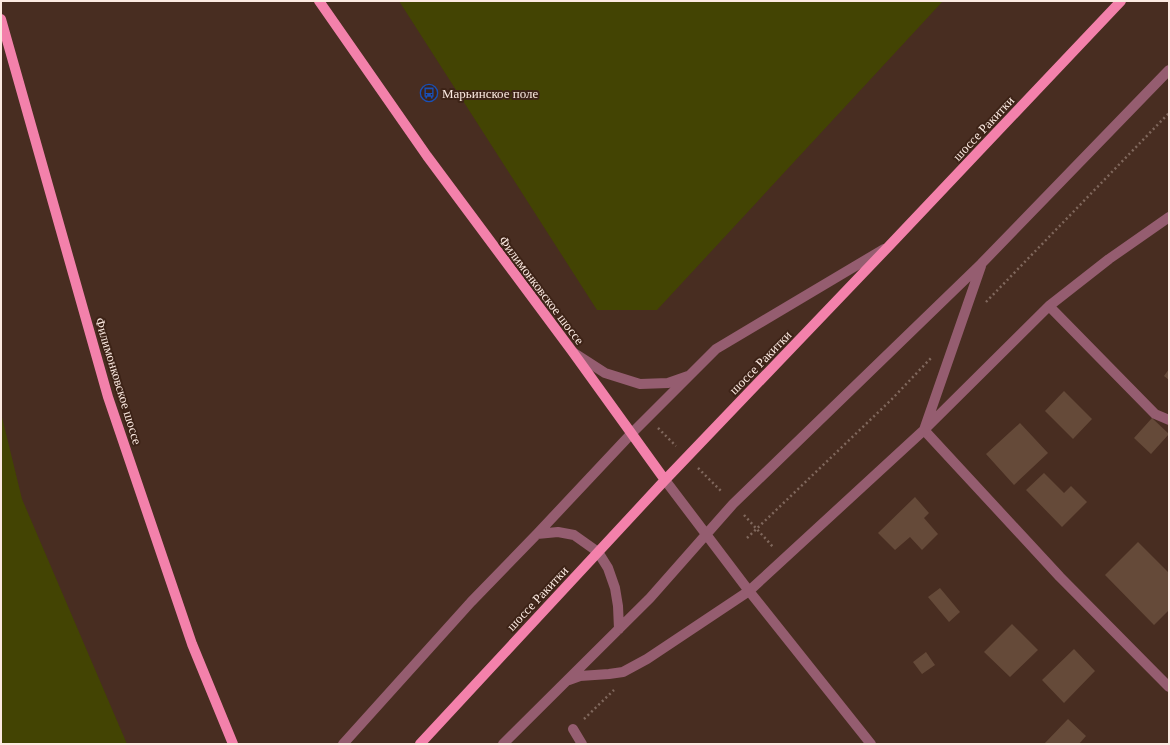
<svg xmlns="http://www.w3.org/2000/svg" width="1170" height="745" viewBox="0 0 1170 745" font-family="Georgia,serif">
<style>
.green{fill:#434403}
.building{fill:#654a39}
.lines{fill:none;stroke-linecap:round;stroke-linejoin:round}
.path{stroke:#80685d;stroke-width:2.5;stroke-dasharray:2 3;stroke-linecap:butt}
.minor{stroke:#955d70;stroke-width:10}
.major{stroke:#f381ab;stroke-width:10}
.labels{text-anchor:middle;stroke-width:4;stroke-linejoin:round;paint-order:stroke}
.poi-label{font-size:13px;fill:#fceae2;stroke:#3d2317;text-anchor:start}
.street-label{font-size:13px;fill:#fceae2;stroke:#3d2317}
</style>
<rect width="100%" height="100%" fill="#482d21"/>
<path class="green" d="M399 1H943L657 310H597Z
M1 413 22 499 127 744H1Z"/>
<path class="building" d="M1169 369V380L1164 376Z
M1064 391 1092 419 1073 439 1045 411Z
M1152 418 1169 434 1151 454 1134 438Z
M1020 423 1048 453 1014 485 986 454Z
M1044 473 1064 493 1071 486 1087 502 1062 527 1026 490Z
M915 497 929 513 924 518 938 534 922 550 910 537 895 550 878 533Z
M1138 542 1169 573V610L1154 625 1105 575Z
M940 588 960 612 949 622 928 597Z
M1012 624 1038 650 1010 677 984 652Z
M1074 649 1095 671 1064 703 1042 680Z
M926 652 935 665 922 674 913 662Z
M1068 719 1086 736 1079 744H1044Z"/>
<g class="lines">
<path class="path" d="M986 302 1169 113
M658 428 676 446
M698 468 722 492
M744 515 774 548
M747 538 892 399 931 358
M584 719 614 690"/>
<path class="minor" d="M981 266 924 430 1060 577 1169 687
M1049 306 1155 414 1169 420
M574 353 605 373 640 384 668 383 688 376
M665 480 749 591 871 744
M537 534 558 532 574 535 598 552 608 568 615 588 618 606 619 629
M569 680 580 676 609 674 623 672 647 659 749 591 924 430 1049 306 1109 259 1169 217
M573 729 582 744
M343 744 471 602 537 534 631 434 716 349 884 249
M503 744 650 598 733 504 981 264 1169 70"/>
<path class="major" d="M319 1 427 156 572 351 665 480
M1 19 108 397 192 644 233 744
M420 744 665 480 889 246 1121 1"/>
</g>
<defs>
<symbol id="bus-ring" viewBox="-11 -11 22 22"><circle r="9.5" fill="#3d2317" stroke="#1a4fb4" stroke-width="1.5"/><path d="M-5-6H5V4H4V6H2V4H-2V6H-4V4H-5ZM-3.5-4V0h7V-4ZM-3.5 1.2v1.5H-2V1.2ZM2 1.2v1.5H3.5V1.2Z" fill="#1a4fb4"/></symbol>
</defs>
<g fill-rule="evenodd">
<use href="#bus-ring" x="419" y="83" width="20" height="20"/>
</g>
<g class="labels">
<g class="poi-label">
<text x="442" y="98">Марьинское поле</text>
</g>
<g class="street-label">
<text transform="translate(983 128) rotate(-47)" y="5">шоссе Ракитки</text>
<text transform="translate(542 290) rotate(53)" y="5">Филимонковское шоссе</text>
<text transform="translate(760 362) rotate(-46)" y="5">шоссе Ракитки</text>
<text transform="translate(119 381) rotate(73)" y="5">Филимонковское шоссе</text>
<text transform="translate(537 598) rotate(-47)" y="5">шоссе Ракитки</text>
</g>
</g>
<rect width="1170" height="745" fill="none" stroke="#fceae2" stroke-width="4"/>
</svg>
